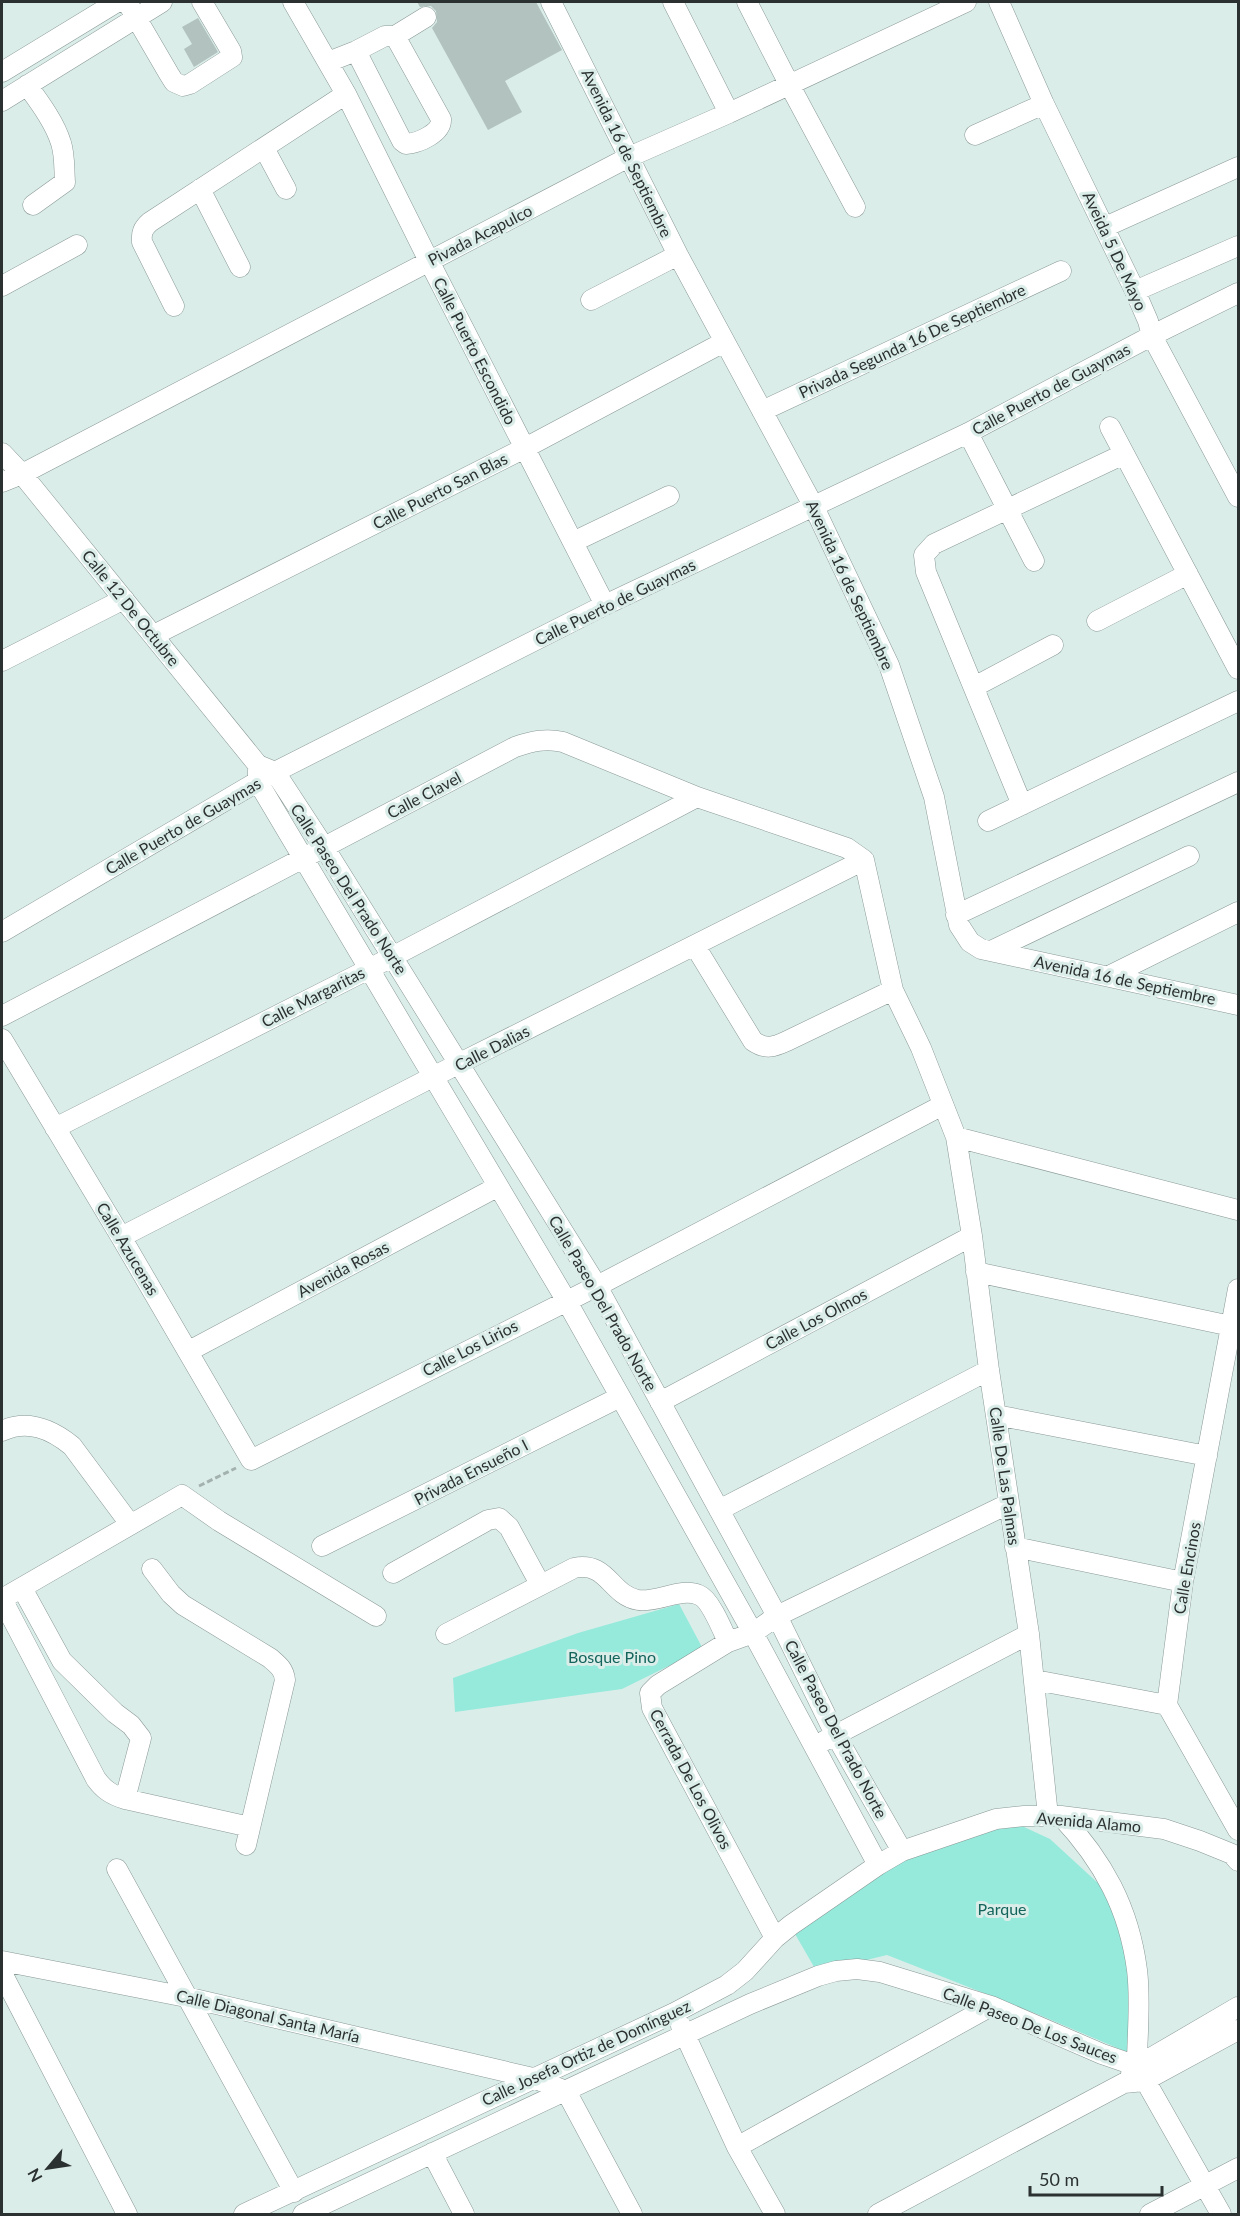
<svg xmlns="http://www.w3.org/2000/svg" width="1240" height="2216" viewBox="0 0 1240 2216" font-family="Lato,sans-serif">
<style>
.green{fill:#95eadc}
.building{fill:#b1c2bf}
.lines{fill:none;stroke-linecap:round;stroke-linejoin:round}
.minor-casing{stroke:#899996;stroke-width:21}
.path{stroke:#a4b2af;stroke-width:3;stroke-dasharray:6 3;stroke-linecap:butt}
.minor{stroke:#fff;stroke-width:20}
.labels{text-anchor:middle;stroke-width:6;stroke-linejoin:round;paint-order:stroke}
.street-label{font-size:16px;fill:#2b3130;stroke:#dbede9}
.park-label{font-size:16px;fill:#13645b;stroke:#dbede9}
</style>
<rect width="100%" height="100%" fill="#dbede9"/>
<path class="green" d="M679 1604 703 1649 622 1689 455 1712 453 1678 578 1633Z
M1009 1820 1050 1839 1123 1906 1141 2058 1037 2014 887 1955 817 1972 791 1927 903 1851Z"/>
<path class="building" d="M417 2H536L562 50 505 81 522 112 488 130 432 28 437 22 436 11 431 6 420 7Z
M198 18 218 52 194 67 184 49 192 44 182 27Z"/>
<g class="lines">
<defs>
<path id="minor" d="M127 2 169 74 174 82 183 86 190 84 232 57 231 51 202 2
M293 2 346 94 429 261 605 605
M551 2 678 255 814 507 889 665 934 797 959 925 970 942 981 949 1238 1005
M673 2 729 113
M747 2 789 84 855 207
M999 2 1044 104 1135 291 1148 321 1152 336 1238 497
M395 36 426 17
M328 62 356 51 385 36H395L441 119C442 133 419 143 406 144L402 141 356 51
M2 72 117 2
M27 85C40 103 55 123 61 143 65 155 64 169 65 182L33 205
M2 101 162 2
M975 135 1044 104
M264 148 286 189
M200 189 240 267
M1105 227 1238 167
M2 286 77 245
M1135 291 1238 246
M591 300 678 255
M174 306 142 242C141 233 143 228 150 222L346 94
M762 411 1061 271
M1110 427 1238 669
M968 433 1034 561
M2 453 22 474 258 765 275 772 324 847 597 1286 777 1616 835 1734 902 1851
M2 482 22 474 629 157 729 113 966 2
M573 542 669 496
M1097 621 1188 574
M154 635 525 448 724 342
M2 661 124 599
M974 687 1053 645
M258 770V782L566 1300 753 1633 878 1865
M1022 805 926 572 924 555 934 544 1124 454
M988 821 1238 701
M864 860 893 990 921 1048 956 1137 972 1236 989 1370 1029 1634 1048 1816
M956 915 1238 782
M2 932 267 776 605 605 968 433 1157 333 1238 293
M695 946 753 1041C766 1050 774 1047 787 1041L893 990
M991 951 1189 856
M1109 976 1238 912
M2 1016 515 747C532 741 546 738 563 742L697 797 847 848 864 860
M2 1039 121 1237 251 1460 597 1286 943 1105
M55 1128 369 969 697 797
M956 1137 1238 1210
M121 1237 458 1064 864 860
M976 1272 1231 1326
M1238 1289 1183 1582 1167 1705 1238 1830
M189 1351 497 1187
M660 1402 972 1236
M996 1415 1207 1456
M2 1431C28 1419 51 1429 72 1446L130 1524
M719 1510 989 1370
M322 1546 620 1397
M1015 1547 1183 1582
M152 1569 171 1594 183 1605 270 1658C278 1665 284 1669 285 1680L246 1845
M393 1573 488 1520 499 1518 509 1527 540 1584
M22 1588 62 1661 115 1713 131 1725 141 1738 125 1799
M2 1599 182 1495 219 1521 376 1616
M2 1599 96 1779C104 1790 112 1795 125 1799L250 1827
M446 1634 574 1568C608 1561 610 1595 638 1600 657 1603 681 1587 699 1595 710 1599 723 1631 728 1642
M1035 1680 1167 1705
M824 1741 1029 1634
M1061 1816C1103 1861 1129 1908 1137 1970 1141 2001 1137 2035 1137 2066
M117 1869 294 2192
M775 1938 652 1708 650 1693 658 1685 728 1642 753 1633 777 1616 1008 1504
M2 1961 186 1997 533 2078 566 2091 632 2214
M2 1973 127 2214
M681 2026 737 2147 775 2214
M1131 2074 1137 2066 1238 2007
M737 2147 991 2006
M432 2153 464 2214
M244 2214 674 2013 727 1985 745 1971 775 1938 791 1925 878 1865 902 1851 996 1819 1024 1816H1061L1164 1829 1200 1841 1232 1854 1238 1861
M303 2214 750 2004 818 1976 836 1971 857 1969 880 1972 991 2006 1102 2054 1137 2066 1221 2214
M878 2214 1124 2083 1144 2081 1238 2030
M1150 2214 1238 2168"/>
</defs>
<use href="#minor" class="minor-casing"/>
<path class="path" d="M199 1486 236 1468"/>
<use href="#minor" class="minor"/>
</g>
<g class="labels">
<g class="street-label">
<text transform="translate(627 153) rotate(64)" y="6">Avenida 16 de Septiembre</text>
<text transform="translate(480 235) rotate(-27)" y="6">Pivada Acapulco</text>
<text transform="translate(1115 251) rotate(65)" y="6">Aveida 5 De Mayo</text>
<text transform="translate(912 341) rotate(-25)" y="6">Privada Segunda 16 De Septiembre</text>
<text transform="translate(475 351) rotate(63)" y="6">Calle Puerto Escondido</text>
<text transform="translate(1051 389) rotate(-28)" y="6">Calle Puerto de Guaymas</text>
<text transform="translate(440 491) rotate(-27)" y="6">Calle Puerto San Blas</text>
<text transform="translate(850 585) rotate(65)" y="6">Avenida 16 de Septiembre</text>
<text transform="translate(615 602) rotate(-26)" y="6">Calle Puerto de Guaymas</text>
<text transform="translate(131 608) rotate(51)" y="6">Calle 12 De Octubre</text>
<text transform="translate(424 795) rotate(-28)" y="6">Calle Clavel</text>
<text transform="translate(183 826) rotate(-30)" y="6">Calle Puerto de Guaymas</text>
<text transform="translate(349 889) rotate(57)" y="6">Calle Paseo Del Prado Norte</text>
<text transform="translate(1125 980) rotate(12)" y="6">Avenida 16 de Septiembre</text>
<text transform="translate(313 997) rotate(-27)" y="6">Calle Margaritas</text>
<text transform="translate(492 1048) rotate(-27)" y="6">Calle Dalias</text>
<text transform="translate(128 1249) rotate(59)" y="6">Calle Azucenas</text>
<text transform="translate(343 1269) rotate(-28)" y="6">Avenida Rosas</text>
<text transform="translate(603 1303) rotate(60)" y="6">Calle Paseo Del Prado Norte</text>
<text transform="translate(816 1319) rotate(-28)" y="6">Calle Los Olmos</text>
<text transform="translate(470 1348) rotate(-27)" y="6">Calle Los Lirios</text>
<text transform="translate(471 1472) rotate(-27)" y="6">Privada Ensueño I</text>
<text transform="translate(1005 1476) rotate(82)" y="6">Calle De Las Palmas</text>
<text transform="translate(1187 1568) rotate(-80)" y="6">Calle Encinos</text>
<text transform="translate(836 1729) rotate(62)" y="6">Calle Paseo Del Prado Norte</text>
<text transform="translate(691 1779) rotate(62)" y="6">Cerrada De Los Olivos</text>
<text transform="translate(1089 1822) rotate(5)" y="6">Avenida Alamo</text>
<text transform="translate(268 2016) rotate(13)" y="6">Calle Diagonal Santa María</text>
<text transform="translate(1030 2025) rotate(21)" y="6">Calle Paseo De Los Sauces</text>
<text transform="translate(586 2053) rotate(-25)" y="6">Calle Josefa Ortiz de Domínguez</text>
</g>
<g class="park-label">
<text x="612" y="1663">Bosque Pino</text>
<text x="1002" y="1915">Parque</text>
</g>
</g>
<rect width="1240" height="2216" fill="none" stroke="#2b3130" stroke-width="6"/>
<g transform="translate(48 2168) rotate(241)" stroke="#dbede9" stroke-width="4.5" paint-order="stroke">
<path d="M0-4.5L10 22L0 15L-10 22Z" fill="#2b3130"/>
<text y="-9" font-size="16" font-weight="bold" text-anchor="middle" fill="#2b3130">N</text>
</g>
<path d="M1030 2186v9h132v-9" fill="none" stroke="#2b3130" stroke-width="3"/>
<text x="1039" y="2186" font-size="18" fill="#2b3130" stroke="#dbede9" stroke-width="4.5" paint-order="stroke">50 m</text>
</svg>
